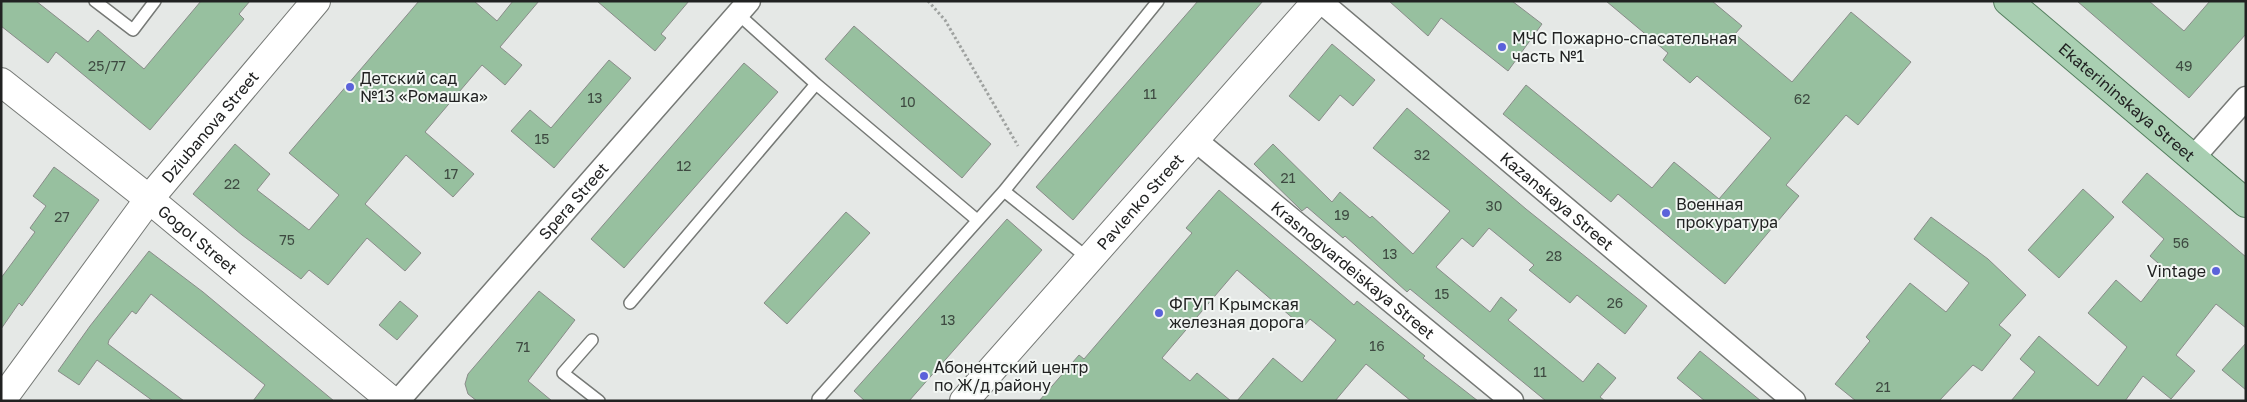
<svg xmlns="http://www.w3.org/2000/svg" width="2247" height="402" viewBox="0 0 2247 402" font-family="'Golos Text',sans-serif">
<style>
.building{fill:#97c09f;stroke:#898c89}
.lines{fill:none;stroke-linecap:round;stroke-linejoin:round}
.lane-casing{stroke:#767976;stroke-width:14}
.street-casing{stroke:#767976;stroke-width:25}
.secondary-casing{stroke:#767976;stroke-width:30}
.primary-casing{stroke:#547e5e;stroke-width:30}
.path{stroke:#9fa2a0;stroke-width:3;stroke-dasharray:2.5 2.5;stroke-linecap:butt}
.lane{stroke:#fff;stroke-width:11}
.street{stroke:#fff;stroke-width:22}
.secondary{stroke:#fff;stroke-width:28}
.primary{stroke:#a9cfb2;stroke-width:28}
.poi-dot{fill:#5b62da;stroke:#f2f6f3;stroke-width:2}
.labels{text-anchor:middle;stroke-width:4;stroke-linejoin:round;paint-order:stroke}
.number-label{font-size:14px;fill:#3e4a41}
.poi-label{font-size:16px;fill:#212222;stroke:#f2f6f3;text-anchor:start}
.street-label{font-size:16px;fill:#212222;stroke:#f2f6f3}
</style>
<rect width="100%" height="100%" fill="#e5e8e6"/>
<path class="building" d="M1 1H36L88 42 98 30 144 69 201 1H250L239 14 244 19 150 130 56 52 48 63 1 26Z
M419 1H474L497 21 513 1H539L500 47 522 65 505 85 482 65 425 132 474 174 453 197 406 155 365 204 421 253 405 271 367 238 328 285 309 270 301 279 242 235 193 194 235 144 270 174 257 190 309 230 339 195 289 153Z
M597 1H689L661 34 666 38 655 51Z
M1198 1H1263L1073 220 1036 187Z
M1389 1H1512L1542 24 1508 71 1441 18 1428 36Z
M1606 1H1712L1742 26 1735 34 1792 82 1851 12 1911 62 1858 125 1846 115 1786 185 1799 196 1725 284 1618 194 1611 202 1503 114 1526 85 1652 188 1674 162 1719 199 1771 138 1697 76 1690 83 1663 60 1668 53Z
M2077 1H2149L2184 31 2210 1H2246V34L2189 98Z
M854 26 991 144 962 178 825 59Z
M1332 44 1375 80 1353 106 1340 95 1319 121 1289 96Z
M609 60 631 78 554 168 511 131 530 110 551 128Z
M744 63 778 92 624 268 591 239Z
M1407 108 1526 209 1647 306 1625 334 1577 295 1570 303 1529 270 1534 265 1489 228 1473 247 1462 238 1436 267 1490 312 1501 297 1517 310 1508 320 1583 382 1598 363 1616 378 1600 397 1605 401H1546L1410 289 1407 292 1345 236 1343 238 1307 207 1302 211 1254 164 1273 144 1332 202 1340 192 1370 218 1372 216 1413 254 1450 211 1373 148Z
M54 167 99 200 22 306 19 303 1 329V278L35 232 30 228 46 206 33 196Z
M2147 173 2246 257V328L2216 304 2176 355 2195 371 2171 399 2143 376 2125 401H2011L2035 372 2020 359 2039 336 2098 386 2127 347 2088 313 2116 280 2141 302 2166 270 2150 256 2164 239 2122 202Z
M2083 189 2114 217 2059 278 2028 250Z
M1219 190 1354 305 1357 301 1425 356 1423 358 1478 401H1411L1366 364 1335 401H1237L1273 358 1302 382 1336 340 1310 319 1303 327 1237 270 1162 358 1190 381 1197 373 1231 401H1039L1079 355 1084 359 1192 233 1186 228Z
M846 212 870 233 787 324 764 303Z
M1931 217 1988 259 2026 295 1999 325 2011 335 1982 371 1973 365 1939 401H1856L1835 384 1870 341 1866 337 1910 283 1946 312 1969 283 1914 239Z
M1007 219 1042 250 909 401H865L854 391Z
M149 251 203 292 334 401H253L265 385 151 294 136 314 132 311 109 340 108 344 184 401H153L97 360 79 385 58 371 90 326Z
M539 291 575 320 528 381 552 401H477L468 394 465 384 468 374Z
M400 301 418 316 397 340 379 325Z
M2246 343V390L2222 370Z
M1700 351 1761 401H1705L1677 378Z"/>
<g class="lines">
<defs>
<path id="lane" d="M95 1 133 30 155 1
M738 14 816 84 977 220
M1004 191 1089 259
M630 303 816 84
M592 340 563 373 599 401
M820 401 818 399 1004 191 1158 1"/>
<g id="street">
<path id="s1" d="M1320 1 1794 401"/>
<path id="s2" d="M1194 139 1512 401"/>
<path d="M2193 158 2246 98"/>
<path id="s3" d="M398 401 749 1"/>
</g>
<g id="secondary">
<path id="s4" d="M1 82 149 199 392 401"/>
<path id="s5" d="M1 401 149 199 316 1"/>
<path id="s6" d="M964 401 1317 1"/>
</g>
<g id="primary">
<path id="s7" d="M2008 1 2246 203"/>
</g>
</defs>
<use href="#lane" class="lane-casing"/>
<use href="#street" class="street-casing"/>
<use href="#secondary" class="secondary-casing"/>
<use href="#primary" class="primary-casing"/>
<path class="path" d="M928 1 945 20 1018 146"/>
<use href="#lane" class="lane"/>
<use href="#street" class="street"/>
<use href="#secondary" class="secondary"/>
<use href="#primary" class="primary"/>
</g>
<g class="poi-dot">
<circle cx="1502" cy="47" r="5"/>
<circle cx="350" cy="87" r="5"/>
<circle cx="1666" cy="213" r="5"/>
<circle cx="2216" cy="271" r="5"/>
<circle cx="1159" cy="313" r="5"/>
<circle cx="924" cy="376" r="5"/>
</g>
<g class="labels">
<g class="number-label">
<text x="107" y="71">25/77</text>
<text x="2184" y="71">49</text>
<text x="1150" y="99">11</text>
<text x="595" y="103">13</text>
<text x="1802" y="104">62</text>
<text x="908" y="107">10</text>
<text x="542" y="144">15</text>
<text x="1422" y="160">32</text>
<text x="684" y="171">12</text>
<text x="451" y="179">17</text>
<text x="1288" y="183">21</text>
<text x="232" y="189">22</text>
<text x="1494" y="211">30</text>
<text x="1342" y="220">19</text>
<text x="62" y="222">27</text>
<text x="287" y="245">75</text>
<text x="2181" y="248">56</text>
<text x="1390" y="259">13</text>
<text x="1554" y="261">28</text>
<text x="1442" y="299">15</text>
<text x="1615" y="308">26</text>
<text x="948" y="325">13</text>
<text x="1377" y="351">16</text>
<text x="523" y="352">71</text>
<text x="1540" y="377">11</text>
<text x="1883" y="392">21</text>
</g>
<g class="poi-label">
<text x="1512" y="44">МЧС Пожарно-спасательная<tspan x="1512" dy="18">часть №1</tspan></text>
<text x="360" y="84">Детский сад<tspan x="360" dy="18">№13 «Ромашка»</tspan></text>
<text x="1676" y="210">Военная<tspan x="1676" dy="18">прокуратура</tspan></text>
<text x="2206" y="277" text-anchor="end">Vintage</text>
<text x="1169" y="310">ФГУП Крымская<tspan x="1169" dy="18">железная дорога</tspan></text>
<text x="934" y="373">Абонентский центр<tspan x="934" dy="18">по Ж/д району</tspan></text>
</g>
<g class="street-label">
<text dy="6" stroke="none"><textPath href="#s7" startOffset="156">Ekaterininskaya Street</textPath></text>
<text dy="6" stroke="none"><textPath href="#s5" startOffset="345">Dziubanova Street</textPath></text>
<text dy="6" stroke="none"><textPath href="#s3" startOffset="266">Spera Street</textPath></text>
<text dy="6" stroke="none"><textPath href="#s6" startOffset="266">Pavlenko Street</textPath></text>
<text dy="6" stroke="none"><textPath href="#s1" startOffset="310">Kazanskaya Street</textPath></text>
<text dy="6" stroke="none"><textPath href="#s4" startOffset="252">Gogol Street</textPath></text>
<text dy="6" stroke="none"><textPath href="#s2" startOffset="206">Krasnogvardeiskaya Street</textPath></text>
</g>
</g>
<rect width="2247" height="402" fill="none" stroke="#212222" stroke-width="5"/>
</svg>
